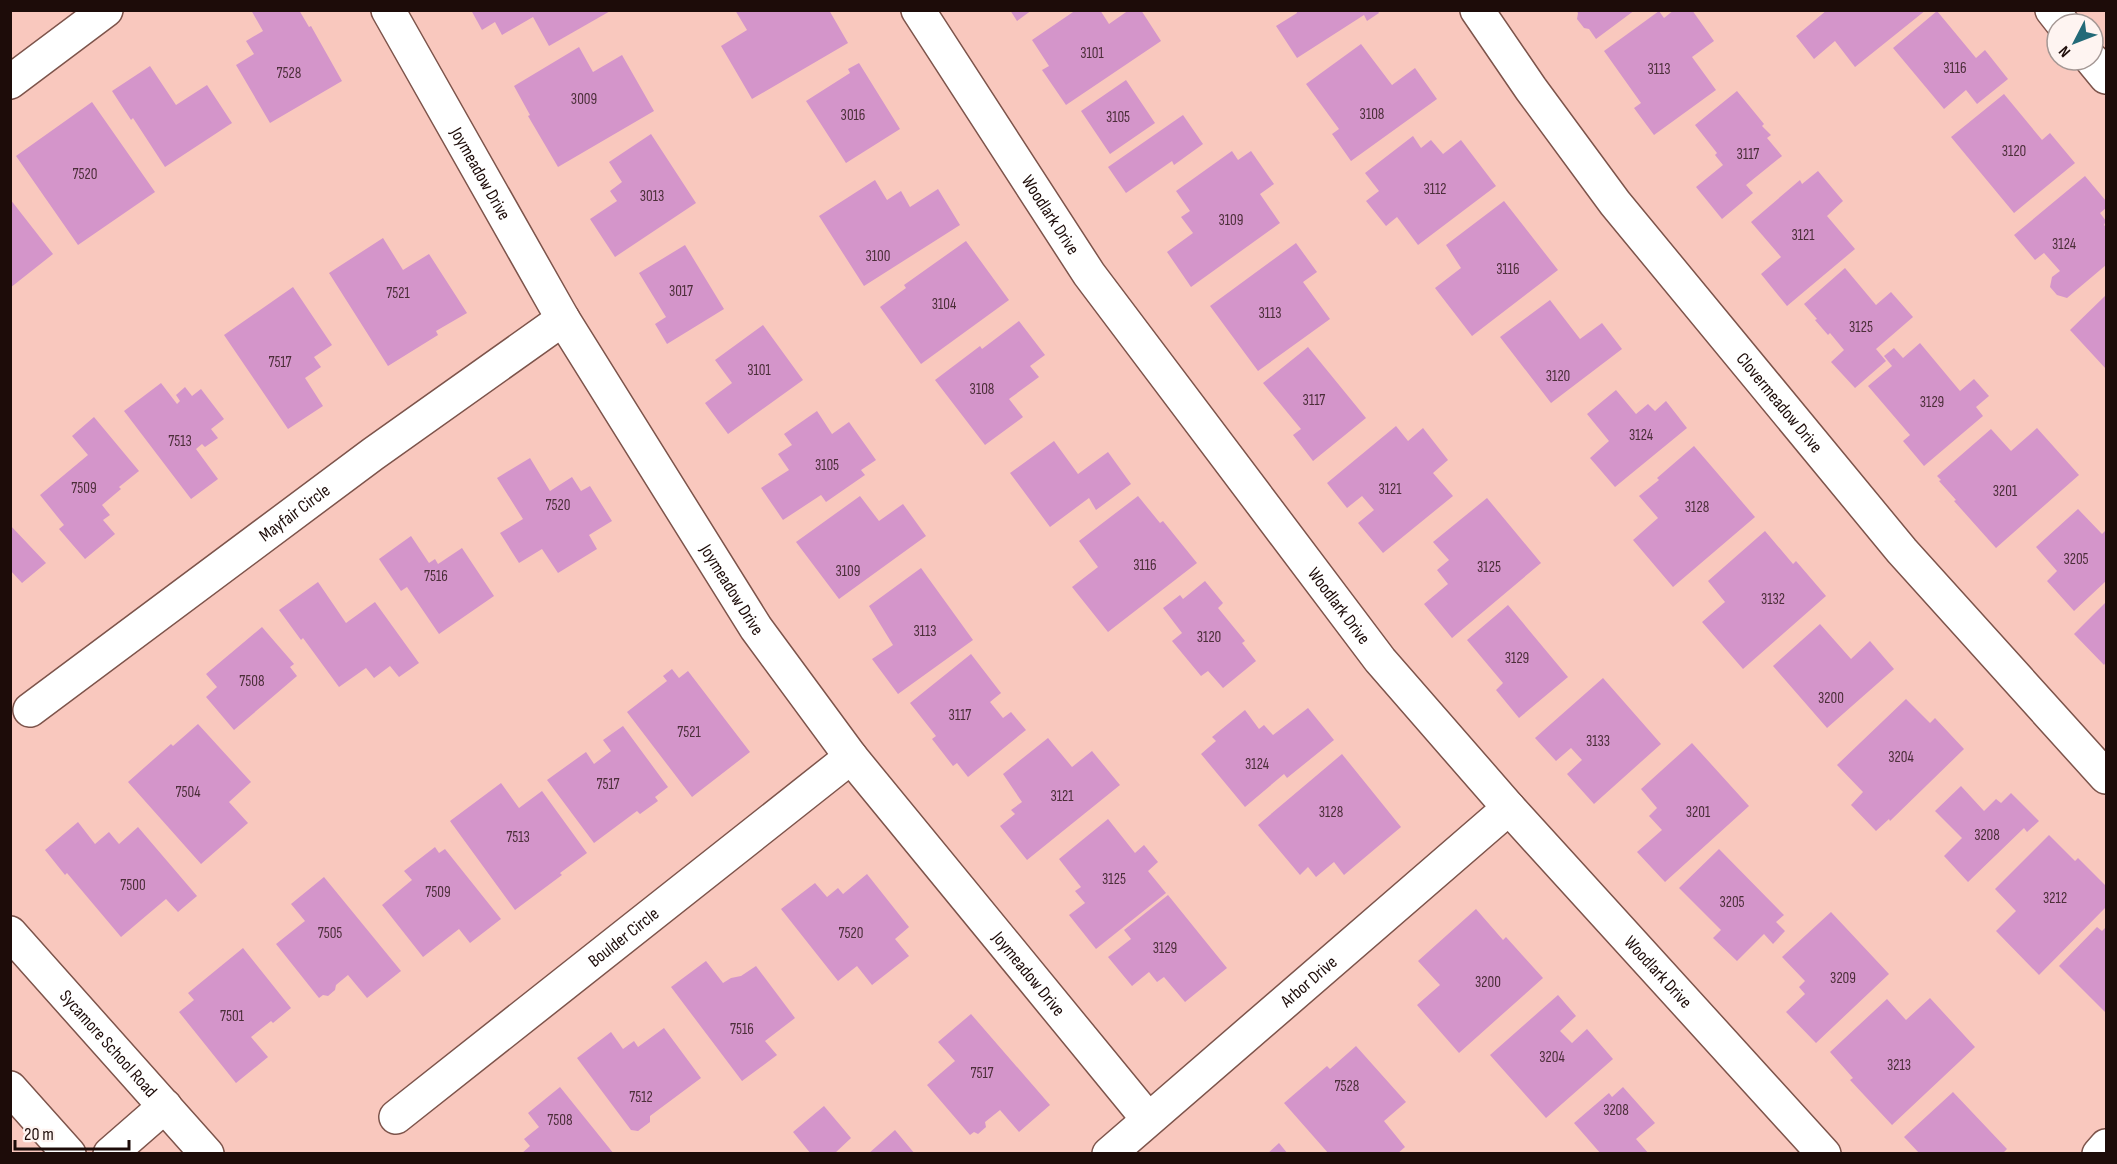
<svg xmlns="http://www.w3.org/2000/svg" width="2117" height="1164" viewBox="0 0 2117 1164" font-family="'Sofia Sans Condensed',sans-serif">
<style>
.building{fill:#d495ca}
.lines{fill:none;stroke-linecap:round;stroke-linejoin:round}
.minor-casing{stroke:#7d544b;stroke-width:36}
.secondary-casing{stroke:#7d544b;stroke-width:36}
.minor{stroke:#fff;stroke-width:33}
.secondary{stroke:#fff;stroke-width:33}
.labels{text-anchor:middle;stroke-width:4.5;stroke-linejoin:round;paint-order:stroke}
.number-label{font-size:15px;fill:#4b2e39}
.street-label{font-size:18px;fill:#1d0c09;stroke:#fef4f1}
</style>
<rect width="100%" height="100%" fill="#f9c8be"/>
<path class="building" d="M251 10H299L309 27 311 26 342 81 270 123 236 65 254 54 246 41 263 31Z
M471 10H612L549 46 533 17 502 35 495 22 482 30Z
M735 10H829L848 43 752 99 721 46 747 30Z
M1010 10H1032L1017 21Z
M1076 10H1100L1109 24 1129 10H1141L1161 41 1066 105 1042 70 1049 66 1032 40Z
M1296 10H1377L1379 13 1367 21 1364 15 1297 58 1276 26 1297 13Z
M1576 10H1635L1596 39 1589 29 1584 28 1577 19 1578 13Z
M1674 10H1692L1714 41 1692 57 1716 90 1654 135 1634 108 1641 103 1604 51 1659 11 1664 18Z
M1827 10H1926L1855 67 1835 41 1814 59 1796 36Z
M1937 11 1976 58 1985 50 2008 79 1977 104 1966 90 1944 109 1893 48Z
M1361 44 1392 85 1415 68 1437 99 1351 161 1332 134 1339 129 1306 84Z
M579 47 593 72 622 55 654 111 558 167 528 116 530 115 514 86Z
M859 63 900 129 846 163 806 101 850 73 848 69Z
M150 66 176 105 207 85 232 123 165 167 133 118 131 120 112 91Z
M1126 80 1155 123 1110 154 1081 111Z
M1737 91 1764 124 1762 126 1771 135 1767 138 1782 156 1746 185 1753 193 1722 219 1696 187 1723 165 1715 155 1717 153 1695 125Z
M2004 94 2042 140 2050 133 2075 163 2014 213 1951 137Z
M92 102 155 192 78 245 16 156Z
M1183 115 1203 144 1174 165 1172 161 1126 193 1108 167Z
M651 134 696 203 615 257 590 219 617 201 610 191 622 182 609 162Z
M1413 136 1421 148 1431 140 1443 154 1461 140 1496 186 1418 245 1397 217 1386 226 1366 201 1379 191 1365 173Z
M1232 151 1238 160 1251 151 1274 184 1260 194 1280 223 1191 287 1167 252 1193 233 1181 217 1190 211 1176 191Z
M1818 171 1843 201 1827 216 1855 249 1787 306 1761 274 1781 257 1751 222 1800 180 1802 184Z
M2085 176 2106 201V208L2100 213 2106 221 2104 225 2106 227V265L2067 298 2057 295 2050 287 2052 277 2060 271 2044 253 2035 260 2014 235Z
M875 180 887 200 901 191 910 207 938 189 960 225 864 286 819 216Z
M10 199 53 254 10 288Z
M1504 201 1558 270 1472 336 1435 288 1461 268 1446 245Z
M383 238 403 270 429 254 467 313 436 331 438 335 388 366 329 273Z
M966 241 1009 300 921 364 880 307 906 288 904 285Z
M1296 243 1317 272 1303 282 1330 319 1258 371 1210 306Z
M685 245 724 309 667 344 655 324 666 317 639 273Z
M1845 268 1876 305 1891 292 1913 317 1876 349 1886 361 1855 388 1831 362 1844 350 1830 333 1828 335 1815 320 1817 319 1804 304Z
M293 287 332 345 314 357 321 367 305 378 323 406 288 429 224 335Z
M2106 295V369L2070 330Z
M1550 300 1580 339 1602 323 1622 349 1551 403 1500 337Z
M1019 321 1045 355 1030 366 1039 377 1009 399 1023 417 985 445 935 380 980 346 982 349Z
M763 325 803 380 728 434 705 403 732 383 715 360Z
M1920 343 1960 391 1974 379 1989 396 1976 407 1983 416 1924 466 1903 441 1910 435 1868 386 1892 366 1884 356 1894 348 1903 358Z
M1308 347 1366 418 1313 461 1293 435 1301 429 1263 383Z
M161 383 177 404 180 401 176 395 185 387 192 396 201 389 224 419 211 429 218 438 205 447 202 444 196 449 218 479 191 499 124 411Z
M1616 390 1636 414 1648 404 1655 411 1666 401 1687 428 1615 487 1590 458 1609 441 1587 414Z
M817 411 832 434 849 422 876 460 861 470 865 475 826 502 821 495 783 520 761 488 789 470 778 454 792 445 784 434Z
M94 417 139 471 119 487 121 489 102 505 110 515 103 520 115 534 85 559 59 529 64 525 40 495 88 455 72 436Z
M1396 426 1408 441 1423 428 1448 460 1433 473 1453 496 1383 553 1358 523 1374 510 1362 496 1347 508 1327 483Z
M2037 428 2079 475 1996 548 1954 501 1956 500 1939 481 1941 480 1937 476 1991 429 2011 451Z
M1054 441 1078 474 1108 452 1131 484 1096 510 1089 498 1050 527 1010 473Z
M1694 446 1755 517 1673 587 1633 540 1658 518 1639 496 1659 480 1657 478Z
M530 458 550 491 572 477 581 491 590 486 612 521 589 535 597 549 558 573 542 549 519 563 500 533 523 519 497 478Z
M860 496 879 521 903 504 926 536 839 599 796 542Z
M1138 496 1160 523 1163 521 1197 563 1108 632 1072 587 1098 567 1079 541Z
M1487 498 1541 563 1452 638 1424 604 1448 584 1437 570 1449 560 1433 542Z
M2078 509 2102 534 2105 531 2106 532V581L2074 611 2047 581 2057 571 2036 547Z
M10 525 46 563 22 583 10 570Z
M1765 531 1793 564 1796 561 1826 596 1743 669 1702 622 1725 602 1708 581Z
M411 536 429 563 435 559 438 564 462 548 494 596 439 634 407 587 401 591 379 559Z
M921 568 973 640 898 694 872 659 893 645 869 606Z
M1205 581 1223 603 1218 608 1245 641 1242 643 1256 661 1223 688 1208 671 1201 676 1172 641 1182 633 1163 608 1180 595 1183 599Z
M318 582 346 623 375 602 419 663 399 677 390 666 374 678 366 668 339 687 303 638 301 640 279 610Z
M2106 602V662L2104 665 2074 634Z
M1508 605 1568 677 1519 718 1496 690 1503 683 1467 640Z
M1820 624 1851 659 1870 641 1894 669 1827 728 1773 666Z
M262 627 294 664 290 667 297 676 234 730 206 697 217 687 206 674Z
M971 654 1001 693 990 702 1003 718 1011 712 1026 730 968 777 957 763 953 766 932 739 936 736 910 703Z
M672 669 679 678 688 671 750 752 692 797 627 712 667 681 663 676Z
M1603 678 1661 744 1594 804 1567 774 1582 760 1571 748 1556 761 1535 738Z
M1906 699 1930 723 1935 718 1964 749 1890 821 1889 819 1876 831 1851 805 1863 792 1837 765Z
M1308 708 1334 740 1287 778 1284 774 1245 807 1201 754 1216 741 1212 737 1245 710 1259 729 1264 725 1273 735Z
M198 724 251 782 229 802 248 823 201 864 128 782 171 744 173 746Z
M623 726 668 787 655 797 658 801 640 814 637 811 594 843 547 780 586 752 594 764 611 751 603 740Z
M1048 738 1072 767 1092 751 1120 785 1027 860 1000 826 1015 814 1011 810 1022 802 1003 774Z
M1692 743 1749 806 1665 882 1637 852 1662 830 1649 816 1657 808 1641 789Z
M1342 754 1401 827 1344 875 1334 862 1316 877 1308 867 1300 875 1258 825Z
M501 783 519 808 542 791 587 853 560 873 562 875 515 910 450 821Z
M1961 786 1984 811 1996 799 2001 803 2011 793 2039 821 2027 832 2024 828 1968 882 1944 856 1962 838 1935 811Z
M1108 819 1135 853 1144 845 1158 862 1148 871 1166 893 1096 949 1069 915 1085 903 1075 891 1081 887 1059 859Z
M78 822 95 844 109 832 119 844 138 827 197 896 178 912 166 899 121 937 67 873 65 875 45 850Z
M2049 835 2075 861 2078 858 2106 886V907L2039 975 1996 931 2016 911 1995 889Z
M435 847 439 853 445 849 501 919 470 943 459 929 423 957 382 905 412 880 404 871Z
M1719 849 1784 915 1776 922 1785 931 1773 944 1764 934 1737 961 1713 938 1721 930 1679 888Z
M867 874 909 927 895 939 909 956 872 985 857 966 838 981 781 909 815 883 827 897 838 888 843 894Z
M324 877 401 971 367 998 348 975 336 985 335 990 328 996 323 995 319 998 276 944 305 921 291 904Z
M1168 895 1227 968 1185 1002 1164 977 1157 982 1149 972 1132 986 1108 957 1131 939 1124 930Z
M1476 909 1503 940 1506 937 1543 978 1459 1053 1417 1005 1440 985 1418 961Z
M1831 912 1889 974 1816 1043 1786 1012 1805 994 1799 987 1805 981 1782 957Z
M2097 927 2102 931 2106 927V1013L2059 966Z
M243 948 291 1008 273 1023 271 1021 251 1037 268 1057 236 1083 179 1012 194 1000 188 993Z
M706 961 723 983 731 978 741 976 756 966 795 1018 765 1041 777 1055 742 1081 671 987Z
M1558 995 1576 1016 1560 1031 1572 1043 1587 1029 1613 1059 1546 1118 1490 1055Z
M1930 998 1975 1047 1892 1125 1850 1080 1853 1078 1830 1052 1887 999 1906 1020Z
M971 1014 1050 1105 1019 1132 1000 1110 985 1122 986 1127 978 1134 974 1132 970 1135 927 1085 955 1061 938 1042Z
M664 1028 701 1078 650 1116V1122L638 1131 631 1130 577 1058 611 1032 623 1049 634 1041 638 1047Z
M1356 1046 1406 1102 1384 1121 1405 1147 1397 1154H1329L1284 1103 1327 1066 1330 1069Z
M560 1087 614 1154H521L530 1146 524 1139 539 1127 528 1113Z
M1623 1087 1655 1123 1636 1139 1649 1154H1601L1574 1123 1609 1093 1612 1097Z
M1953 1092 2007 1149 2002 1154 1931 1152 1920 1154 1904 1137Z
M824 1106 851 1138 834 1154H811L793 1132Z
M895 1130 915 1154H868Z
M1279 1143 1288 1154H1267Z"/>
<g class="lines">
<defs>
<g id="minor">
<path id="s1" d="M388 10 563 319 756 628 851 757 1148 1119"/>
<path id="s2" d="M918 10 1089 274 1380 660 1509 808 1824 1154"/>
<path id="s3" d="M1477 10 1531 89 1615 203 1902 551 2106 777"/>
<path d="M2052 10 2063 24"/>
<path d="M2092 60 2106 77"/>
<path d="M10 82 106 10"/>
<path id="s4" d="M30 710 373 454 563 319"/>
<path id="s5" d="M396 1117 851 757"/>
<path id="s6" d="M1109 1154 1509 808"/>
<path d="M2099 1154 2106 1146"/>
</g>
<g id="secondary">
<path id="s7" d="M10 933 207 1154"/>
<path d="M10 1088 69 1154"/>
<path d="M110 1154 165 1106"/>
</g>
</defs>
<use href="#minor" class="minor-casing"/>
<use href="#secondary" class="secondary-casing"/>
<use href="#minor" class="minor"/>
<use href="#secondary" class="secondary"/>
</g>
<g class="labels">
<g class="number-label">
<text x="1092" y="58">3101</text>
<text x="1955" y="73">3116</text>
<text x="1659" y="74">3113</text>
<text x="289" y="78">7528</text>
<text x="584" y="104">3009</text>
<text x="1372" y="119">3108</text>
<text x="853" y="120">3016</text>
<text x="1118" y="122">3105</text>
<text x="2014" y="156">3120</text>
<text x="1748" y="159">3117</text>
<text x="85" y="179">7520</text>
<text x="1435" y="194">3112</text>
<text x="652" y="201">3013</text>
<text x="1231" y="225">3109</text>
<text x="1803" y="240">3121</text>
<text x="2064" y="249">3124</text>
<text x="878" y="261">3100</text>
<text x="1508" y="274">3116</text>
<text x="681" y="296">3017</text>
<text x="398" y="298">7521</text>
<text x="944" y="309">3104</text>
<text x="1270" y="318">3113</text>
<text x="1861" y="332">3125</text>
<text x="280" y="367">7517</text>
<text x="759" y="375">3101</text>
<text x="1558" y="381">3120</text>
<text x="982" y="394">3108</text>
<text x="1314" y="405">3117</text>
<text x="1932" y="407">3129</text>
<text x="1641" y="440">3124</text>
<text x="180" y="446">7513</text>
<text x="827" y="470">3105</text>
<text x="84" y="493">7509</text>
<text x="1390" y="494">3121</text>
<text x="2005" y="496">3201</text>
<text x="558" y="510">7520</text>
<text x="1697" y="512">3128</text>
<text x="2076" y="564">3205</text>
<text x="1145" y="570">3116</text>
<text x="1489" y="572">3125</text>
<text x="848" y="576">3109</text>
<text x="436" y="581">7516</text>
<text x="1773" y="604">3132</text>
<text x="925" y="636">3113</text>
<text x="1209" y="642">3120</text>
<text x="1517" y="663">3129</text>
<text x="252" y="686">7508</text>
<text x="1831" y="703">3200</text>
<text x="960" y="720">3117</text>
<text x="689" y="737">7521</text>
<text x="1598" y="746">3133</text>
<text x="1901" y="762">3204</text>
<text x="1257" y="769">3124</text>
<text x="608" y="789">7517</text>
<text x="188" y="797">7504</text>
<text x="1062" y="801">3121</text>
<text x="1331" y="817">3128</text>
<text x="1698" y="817">3201</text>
<text x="1987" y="840">3208</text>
<text x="518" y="842">7513</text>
<text x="1114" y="884">3125</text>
<text x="133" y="890">7500</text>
<text x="438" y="897">7509</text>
<text x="2055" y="903">3212</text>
<text x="1732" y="907">3205</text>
<text x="330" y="938">7505</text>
<text x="851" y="938">7520</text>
<text x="1165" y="953">3129</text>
<text x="1843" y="983">3209</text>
<text x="1488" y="987">3200</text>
<text x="232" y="1021">7501</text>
<text x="742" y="1034">7516</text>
<text x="1552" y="1062">3204</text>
<text x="1899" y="1070">3213</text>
<text x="982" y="1078">7517</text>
<text x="1347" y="1091">7528</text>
<text x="641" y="1102">7512</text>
<text x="1616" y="1115">3208</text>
<text x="560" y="1125">7508</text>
</g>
<g class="street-label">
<text dy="6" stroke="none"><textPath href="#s1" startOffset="188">Joymeadow Drive</textPath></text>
<text dy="6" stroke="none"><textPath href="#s2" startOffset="244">Woodlark Drive</textPath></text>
<text dy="6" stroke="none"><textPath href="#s3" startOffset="496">Clovermeadow Drive</textPath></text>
<text dy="6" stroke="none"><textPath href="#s4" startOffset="330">Mayfair Circle</textPath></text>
<text dy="6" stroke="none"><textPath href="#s1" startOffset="674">Joymeadow Drive</textPath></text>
<text dy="6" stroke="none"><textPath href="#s2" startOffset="730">Woodlark Drive</textPath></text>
<text dy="6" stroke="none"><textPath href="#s5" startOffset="290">Boulder Circle</textPath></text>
<text dy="6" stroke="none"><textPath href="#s2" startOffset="1216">Woodlark Drive</textPath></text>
<text dy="6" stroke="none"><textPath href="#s1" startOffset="1160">Joymeadow Drive</textPath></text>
<text dy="6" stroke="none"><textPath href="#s6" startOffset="264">Arbor Drive</textPath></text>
<text dy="6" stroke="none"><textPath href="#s7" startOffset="148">Sycamore School Road</textPath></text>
</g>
</g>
<rect width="2117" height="1164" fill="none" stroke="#1d0c09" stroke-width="24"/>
<g transform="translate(2075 42) rotate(228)"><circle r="28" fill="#fef4f1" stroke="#a49794" stroke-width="1.5"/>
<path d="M0-4.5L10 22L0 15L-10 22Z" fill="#236a78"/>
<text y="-9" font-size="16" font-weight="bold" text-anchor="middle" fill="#1d0c09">N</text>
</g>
<path d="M15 1140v9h114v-9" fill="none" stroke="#1d0c09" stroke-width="3"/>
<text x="24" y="1140" font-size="18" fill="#1d0c09" stroke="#fef4f1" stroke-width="4.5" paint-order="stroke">20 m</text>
</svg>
